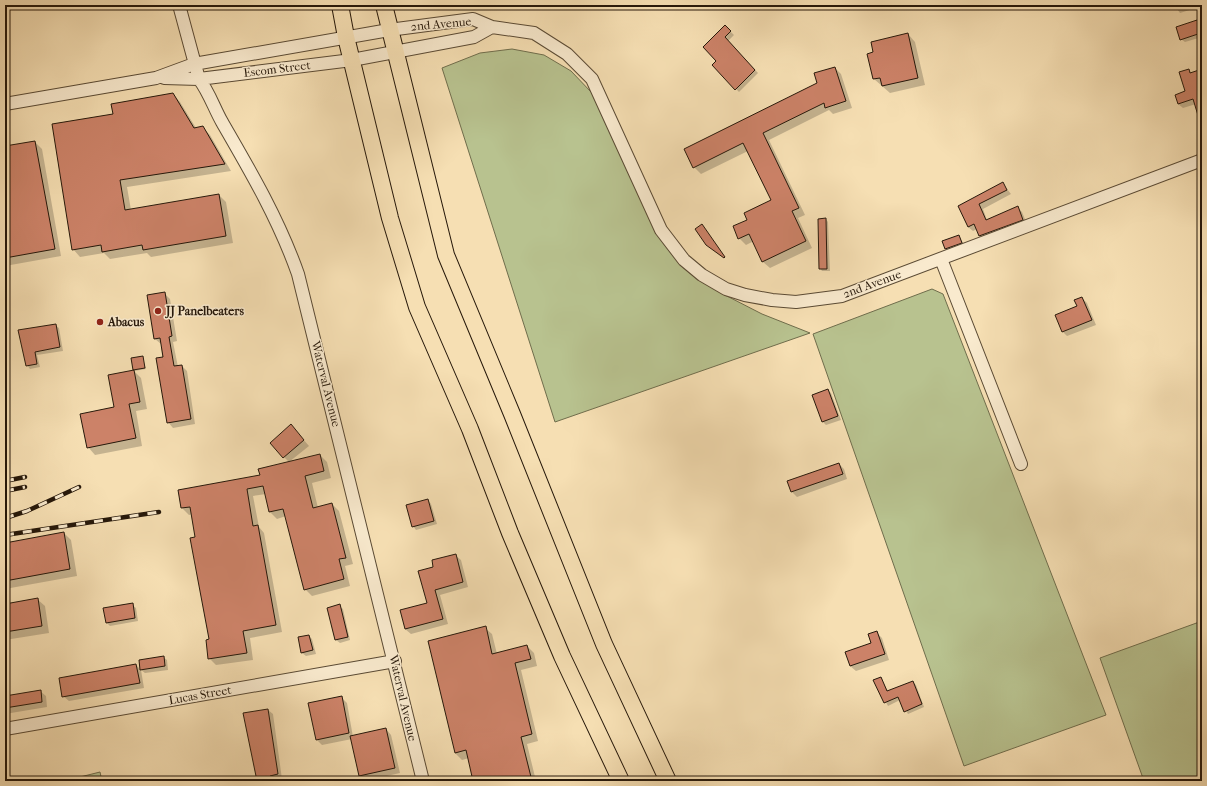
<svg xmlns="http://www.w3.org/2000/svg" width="1207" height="786" viewBox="0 0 1207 786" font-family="'IM FELL French Canon',serif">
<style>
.green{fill:#b8c28f;stroke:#6f6d4c}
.shadow{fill:#0003}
.building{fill:#cc8268;stroke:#26180a}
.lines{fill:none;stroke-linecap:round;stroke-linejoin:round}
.minor-casing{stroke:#5a4a34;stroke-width:14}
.major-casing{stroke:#26180a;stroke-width:18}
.minor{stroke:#f9eace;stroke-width:12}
.major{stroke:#f6dfb3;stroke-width:16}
.rail-casing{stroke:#26180a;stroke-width:4.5}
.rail{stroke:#f9eace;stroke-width:3;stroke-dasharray:9;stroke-linecap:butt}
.poi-dot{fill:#8f2418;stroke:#f9eace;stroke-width:1.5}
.labels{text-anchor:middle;stroke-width:3;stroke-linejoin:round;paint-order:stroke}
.street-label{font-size:12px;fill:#26180a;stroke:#f9eace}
.poi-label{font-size:12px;font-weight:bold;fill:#26180a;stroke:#f9eace;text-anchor:start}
</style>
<rect width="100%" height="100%" fill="#f6dfb3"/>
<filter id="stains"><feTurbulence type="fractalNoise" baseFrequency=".005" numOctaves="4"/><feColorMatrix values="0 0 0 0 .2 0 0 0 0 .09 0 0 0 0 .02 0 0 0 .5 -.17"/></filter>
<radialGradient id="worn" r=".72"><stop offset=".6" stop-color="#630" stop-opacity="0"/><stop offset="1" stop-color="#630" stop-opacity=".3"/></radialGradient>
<path class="green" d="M512 49 544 55 571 71 592 93 671 246 692 271 723 294 762 314 810 333 555 422 442 68 480 53Z
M932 289 943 294 1106 715 964 766 813 334Z
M1202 621V781H1144L1100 658Z
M100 772 102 781H64Z"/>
<path class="shadow" d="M1164 5H1195L1196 8 1180 13 1175 6 1167 8Z
M1196 21 1200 25 1202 37 1185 42 1181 39Z
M725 26 734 35 728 41 758 73 739 92 713 65 718 61Z
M908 34 915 42 925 85 890 93 874 79V53Z
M835 68 841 74 852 108 833 114 829 110 769 140 805 215 798 218 812 248 770 268 763 262 754 241 746 245 739 238 749 220 772 200 748 151 701 174 694 167 818 83Z
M1188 70 1192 73 1202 70V125L1196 104 1183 108 1178 104 1186 92Z
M173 94 180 102 196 128 202 127 210 135 231 171 127 187 131 210 219 195 226 202 233 243 151 257 147 253 110 259 104 253 80 257 73 249 114 115Z
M35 142 42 149 61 256 5 266V147Z
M1003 184 1011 194 983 209 987 220 1017 207 1022 212 1027 224 984 240 977 229 973 231 968 227 959 206Z
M826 219 828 222 830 271H822L820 268Z
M959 236 965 246 949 252 946 248Z
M164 293 170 299 177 341 173 342 178 367 182 366 187 371 195 424 173 428 168 422 161 344 155 339Z
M1082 298 1087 303 1096 325 1067 336 1062 331Z
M55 325 59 328 63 351 37 355 40 367 30 369 27 365 20 330Z
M142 357 146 369 134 371 141 378 147 409 136 411 142 446 95 455 88 447 115 408 109 376 136 371 134 369Z
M828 390 831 393 841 420 826 425 823 422 813 395Z
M296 431 309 446 289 462 284 457Z
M320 455 327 462 331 478 312 483 318 508 332 504 339 511 353 564 345 566 350 586 312 596 305 589 286 516 277 519 270 512 266 494 253 496 259 527 264 533 282 632 250 638 253 660 216 665 209 658 210 640 193 514 189 515 182 508Z
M839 464 844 469 847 479 797 497 792 492Z
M428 500 431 504 437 524 416 530 413 526Z
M64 533 71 540 77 576 5 589V544Z
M455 555 461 560 468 587 440 595 448 624 411 634 405 629 428 604 435 567Z
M37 599 45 606 49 633 5 640V605Z
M132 605 136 608 138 621 110 626 107 623Z
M339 606 343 609 350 640 340 643 336 640Z
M485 628 492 634 497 654 527 646 534 653 537 666 521 670 538 741 527 744 536 781H474L469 758 462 760 455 753Z
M876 632 882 638 889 660 856 671 850 666 873 644Z
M309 636 312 639 316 654 306 656 302 653 299 638Z
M163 657 167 660 168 670 145 673 141 670Z
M136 665 141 670 144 688 69 701 63 696Z
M881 678 888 691 913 682 916 685 924 707 908 714 900 700 888 706 875 681Z
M40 691 46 696 47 707 5 714V697Z
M342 698 347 703 353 737 386 729 391 735 400 773 365 781 360 776 352 739 322 745 317 740Z
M268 710 273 714 282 779 275 781H248L257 779Z"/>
<path class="building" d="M1197 20 1201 33 1180 40 1176 27Z
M725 25 731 31 725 37 755 70 735 90 712 65 716 61 703 47Z
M908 33 918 78 882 86 880 78 873 79 867 54 873 52 871 42Z
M835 67 846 101 825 108 824 103 763 133 799 208 792 211 806 241 762 262 749 234 738 239 733 226 747 220 744 213 771 200 743 143 693 168 684 149 817 83 814 73Z
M1189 69 1190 73 1202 69V121L1200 122 1193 99 1178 104 1175 95 1185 91 1179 72Z
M173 93 194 128 203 126 225 164 120 180 125 210 219 194 226 236 143 250 142 245 102 252 101 245 72 250 52 124 113 114 111 104Z
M35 141 55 249 5 258V146Z
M1003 182 1007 190 979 204 986 220 1018 206 1023 220 979 236 974 224 968 227 958 206Z
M826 218 827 269H819L818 219Z
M702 224 725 257 724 258 706 245 695 229Z
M959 235 962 243 945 249 942 241Z
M165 292 172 336 169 337 174 366 182 365 191 419 167 423 156 358 163 357 160 338 154 339 147 295Z
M1082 297 1092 320 1062 332 1055 315 1077 306 1074 300Z
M56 324 60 347 35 352 37 364 26 366 18 330Z
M143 356 145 368 133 370 131 358Z
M134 370 140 402 129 404 136 438 87 448 80 414 114 407 108 375Z
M828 389 838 416 822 422 812 395Z
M291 424 304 440 283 458 270 443Z
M320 454 324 471 305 476 313 508 332 503 346 558 339 559 344 579 304 590 283 509 269 512 263 486 247 489 253 526 258 525 276 625 243 631 247 653 208 659 206 640 209 639 190 538 195 537 190 507 181 508 178 490 260 475 258 469Z
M839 463 843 474 791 492 787 481Z
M428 499 434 521 412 527 406 505Z
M64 532 70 569 5 581V543Z
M456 554 463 582 435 590 443 619 405 629 400 610 427 603 418 571 433 567 432 560Z
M38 598 42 626 5 632V604Z
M133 603 135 618 106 623 103 608Z
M340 604 348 637 335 640 327 608Z
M486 626 492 654 527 645 531 659 515 663 532 734 521 737 531 777 513 781H473L466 750 455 753 428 641Z
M877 631 885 654 850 666 845 652 871 643 868 634Z
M309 635 313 650 301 653 298 637Z
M164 656 165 666 140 670 139 660Z
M136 664 140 683 62 697 59 678Z
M881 677 887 691 913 681 922 704 904 712 898 697 884 703 873 680Z
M41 690 42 702 5 708V696Z
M342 696 349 733 316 740 308 703Z
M268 709 278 774 270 776 271 781H257L243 713Z
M386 728 395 768 359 776 350 736Z"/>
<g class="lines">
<defs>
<path id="minor" d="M179 5 199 79C209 92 214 108 222 122 251 172 279 220 298 274L423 781
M164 78 199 79 352 60 474 37 492 27
M5 104 156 78 194 64 389 30 473 19 492 27 534 33 567 54 592 79 661 230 684 260 702 275 726 289 745 295 772 300 796 302 842 296 1202 160
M941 259 1021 464
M5 729 395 661"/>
<path id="major" d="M340 5 346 37 390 218 417 307 470 429 510 533 562 656 621 781
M384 5 446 255 512 414 604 644 668 781"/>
</defs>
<use href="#minor" class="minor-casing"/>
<use href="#major" class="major-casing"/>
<use href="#minor" class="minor"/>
<use href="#major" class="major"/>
<defs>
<path id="rail" d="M5 481 25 477
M5 491 25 487
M5 518 27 511 79 487
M5 535 159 512"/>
</defs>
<use href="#rail" class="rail-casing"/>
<use href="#rail" class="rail"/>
</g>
<g class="poi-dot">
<circle cx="158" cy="311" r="4"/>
<circle cx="100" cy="322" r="4"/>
</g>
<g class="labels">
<g class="street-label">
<text transform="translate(441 24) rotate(-5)" y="4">2nd Avenue</text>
<text transform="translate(277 69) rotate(-7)" y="4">Escom Street</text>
<text transform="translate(872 284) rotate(-20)" y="4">2nd Avenue</text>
<text transform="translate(326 384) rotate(76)" y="4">Waterval Avenue</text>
<text transform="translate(200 695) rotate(-10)" y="4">Lucas Street</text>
<text transform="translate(403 698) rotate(77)" y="4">Waterval Avenue</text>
</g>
<g class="poi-label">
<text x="166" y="315">JJ Panelbeaters</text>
<text x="108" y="326">Abacus</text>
</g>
</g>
<rect width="1207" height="786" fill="none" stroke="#f6dfb3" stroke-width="20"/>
<rect x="6" y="6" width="1195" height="774" fill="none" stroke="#26180a" stroke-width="2"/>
<rect x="10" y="10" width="1187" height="766" fill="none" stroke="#26180a"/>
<rect width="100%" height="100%" filter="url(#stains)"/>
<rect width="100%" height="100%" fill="url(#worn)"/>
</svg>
